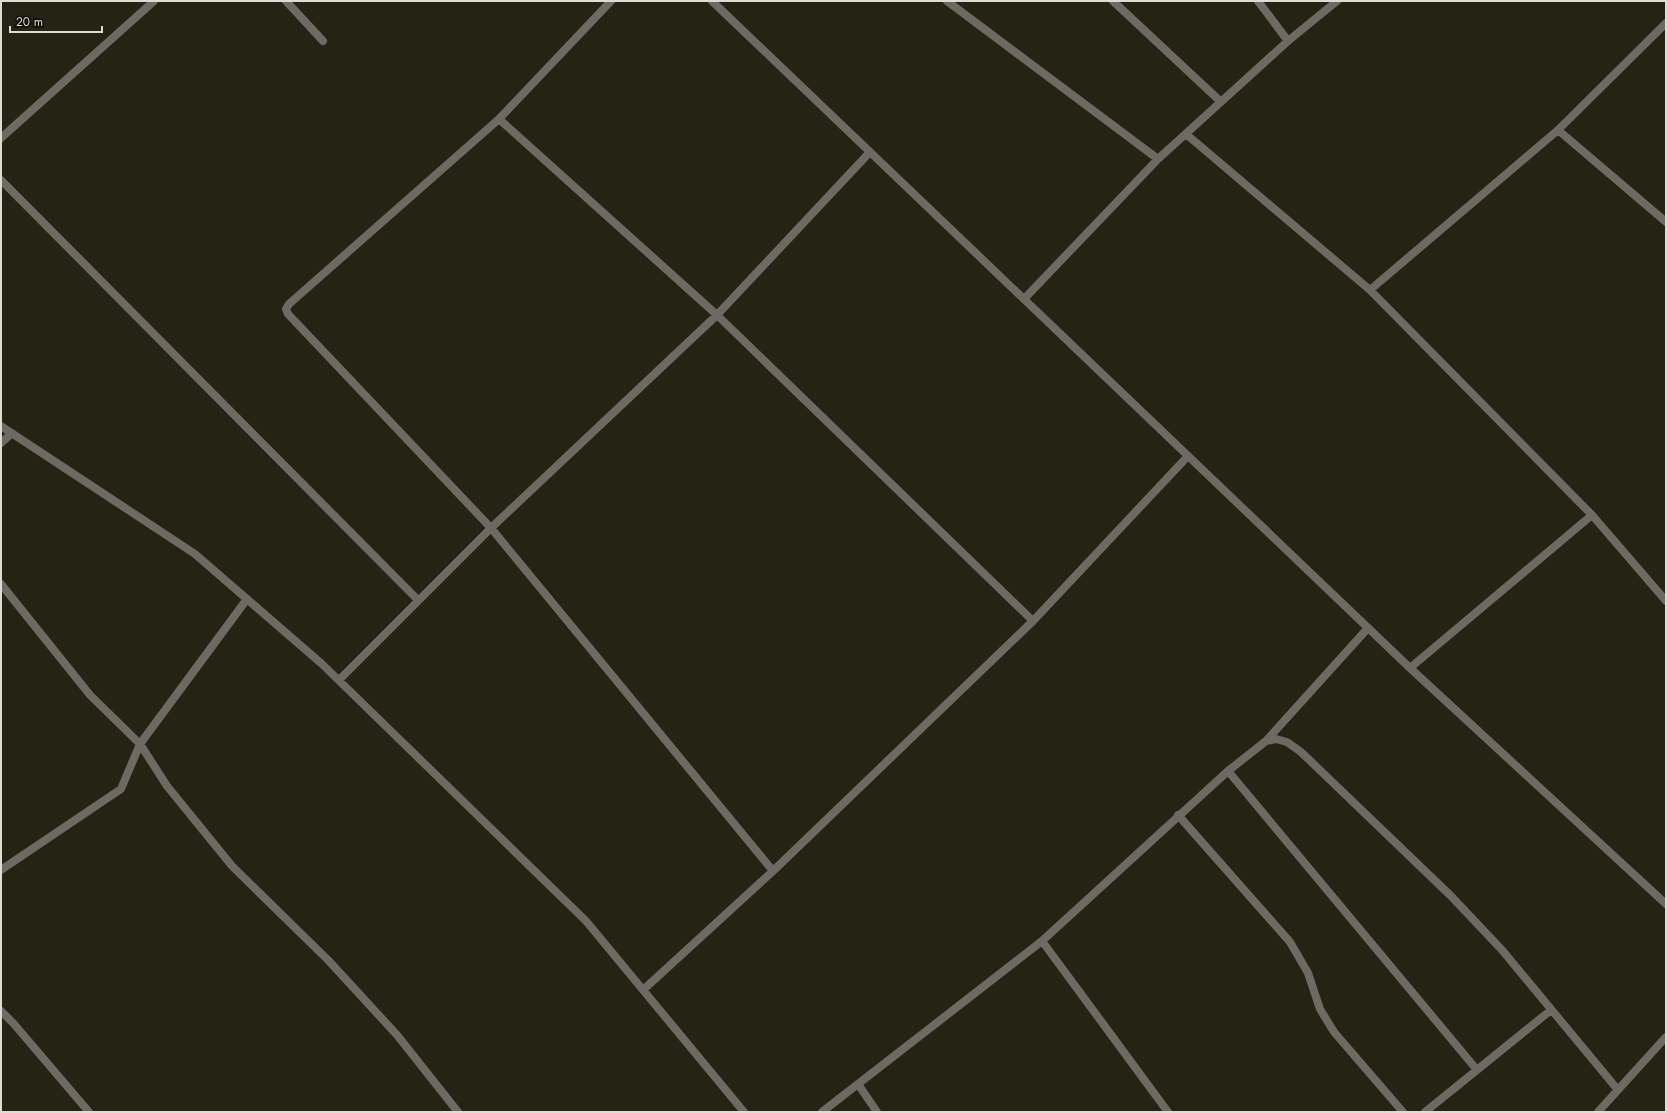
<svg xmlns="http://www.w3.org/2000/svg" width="1667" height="1113" viewBox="0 0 1667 1113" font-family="Jost,sans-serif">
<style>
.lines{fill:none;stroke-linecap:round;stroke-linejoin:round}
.minor{stroke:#6e6962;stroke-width:8}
.tertiary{stroke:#6e6962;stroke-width:8}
</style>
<rect width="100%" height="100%" fill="#252314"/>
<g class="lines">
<path class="minor" d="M286 1 323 41
M611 1 499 119 289 304 286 309 288 314 491 528 773 871
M947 1 1158 159
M1113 1 1220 101
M1258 1 1288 41
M499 119 717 315 1033 621
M1558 130 1666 222
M1186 134 1370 290 1592 515 1666 601
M1 138 154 1
M1 180 418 600
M1370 290 1558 130 1666 23
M1024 299 1158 159 1288 41 1337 1
M1 426 195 554 322 664 586 921 744 1112
M1 443 12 433
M1 584 90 695 140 744 167 786 232 866 328 960 397 1035 458 1112
M1410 668 1592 515
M339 680 491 528 717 315 870 152
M1266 741 1368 628
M1228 771 1477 1070
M1178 815 1290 942 1308 973 1320 1009 1334 1032 1403 1112
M1 870 121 789 140 744 247 599
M1042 941 1228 771 1266 741 1276 739 1287 742 1301 752 1451 896 1502 950 1618 1090
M643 990 773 871 1033 621 1188 456
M1 1011 14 1024 89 1112
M858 1084 877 1112
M822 1112 1042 941 1168 1112
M1425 1112 1551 1010
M1598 1112 1666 1037"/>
<path class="tertiary" d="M712 1 1410 668 1666 904"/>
</g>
<rect width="1667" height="1113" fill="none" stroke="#dddcd2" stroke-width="4"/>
<path d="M10 26v6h92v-6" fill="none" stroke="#dddcd2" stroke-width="2"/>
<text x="16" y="26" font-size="12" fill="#dddcd2" stroke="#0d0c06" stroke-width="3" paint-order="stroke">20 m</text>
</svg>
